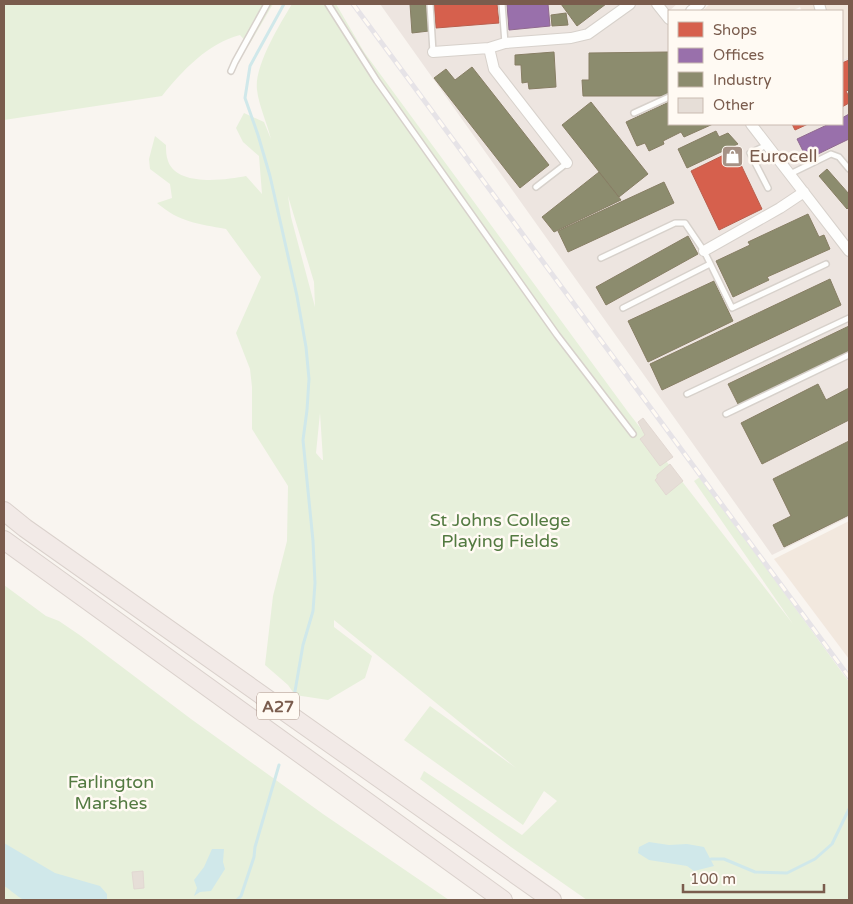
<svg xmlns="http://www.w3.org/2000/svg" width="853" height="904" viewBox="0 0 853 904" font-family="'Varela Round',sans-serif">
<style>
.residential{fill:#f2e8de}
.industrial{fill:#ede5e0}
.green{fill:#e7f0db;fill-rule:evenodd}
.water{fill:#d0e8ea}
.shops{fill:#d6604d;stroke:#ba5f4d}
.offices{fill:#9970ab;stroke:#906a8f}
.industry{fill:#8c8c6e;stroke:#877e64}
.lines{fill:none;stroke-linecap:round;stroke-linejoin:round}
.stream{stroke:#d0e8ea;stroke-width:3}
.building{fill:#e6ded7;stroke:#e2d8d2}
.lane-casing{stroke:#d7d1cb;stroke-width:8}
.street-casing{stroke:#d7d1cb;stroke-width:12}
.highway-casing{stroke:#dad1cc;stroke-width:20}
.lane{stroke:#fefefd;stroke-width:5}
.street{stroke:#fefefd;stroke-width:10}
.highway{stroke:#f2eae7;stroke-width:18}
.rail-casing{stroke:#e6e3e7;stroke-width:5}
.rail{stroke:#fffaf3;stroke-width:3;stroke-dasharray:9;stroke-linecap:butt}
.labels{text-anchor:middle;stroke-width:5;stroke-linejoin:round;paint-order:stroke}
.shield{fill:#fffaf3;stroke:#a28b7f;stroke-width:1}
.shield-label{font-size:16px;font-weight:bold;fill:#7a5c4d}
.poi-label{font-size:18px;fill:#7a5c4d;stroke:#fffaf3;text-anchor:start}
.park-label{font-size:18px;fill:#537a41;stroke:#fffaf3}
</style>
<rect width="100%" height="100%" fill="#f9f5f0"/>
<path class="residential" d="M710 4H849V57L842 60V11H802L800 7 792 11H702Z
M849 521V659L774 559Z"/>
<path class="industrial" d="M380 4H677L669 11V124H842V60L849 57V517L772 555Z"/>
<path class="green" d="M4 4H273L249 45 240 35C208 43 182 71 162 96L4 120Z
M292 4H336L364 52 628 412 793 624 694 481 700 477 849 682V900H587L511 847 420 779 424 771 522 835 557 801 544 791 523 825 404 740 430 706 516 768 334 620V627L372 656 365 678 328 700 295 695 288 685 265 665 273 596 287 541 288 486 252 429V387L250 369 236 333 261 277 226 229C198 224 179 222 157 203L172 198 170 184 150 169 149 159 155 136 166 145C166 150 166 156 168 161 177 187 226 180 246 176L262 194 259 156 243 142 236 128 244 113 264 122 271 139C267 123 259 106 257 90 254 66 280 24 292 4ZM288 196 314 282 315 307 291 217ZM320 413 323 460H322L316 453Z
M4 585 46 616 59 621 81 636 191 719 323 814 449 900H4Z"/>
<path class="water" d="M649 842 669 845 687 844 704 847 714 866 694 871 687 866 649 860 638 853 639 847Z
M4 843 55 873 100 886 107 894V900H24C16 896 11 890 4 886Z
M212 849H224L223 862 225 869 211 891 200 892 194 896 197 888 194 880 204 867Z"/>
<path class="shops" d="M434 4H497L499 23 436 28Z
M849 60V90L846 91 849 97V103L842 107V63Z
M792 124H808L795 130Z
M734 150 762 209 719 230 691 171Z"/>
<path class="offices" d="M507 4H548L550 26 509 30Z
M849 114V139L818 154 816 149 805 155 797 139 829 124H842V118Z"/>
<path class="industry" d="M410 4H426L429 31 412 33Z
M561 4H606L577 26Z
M566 13 568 25 552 26 551 15Z
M554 52 556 87 529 89 528 82 522 83 521 65H515V55Z
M668 52 669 55V93L665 96H583L582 80H589V53Z
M472 67 549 165 520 188 434 78 446 69 455 80Z
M591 102 648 174 619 197 562 125Z
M669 102V124H713L684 137 681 132 663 141 664 144 649 151 645 143 637 146 626 122Z
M716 131 719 137 728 133 738 144 687 168 678 149Z
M827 169 849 194V207L847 209 819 176Z
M599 172 621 200 554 232 542 217Z
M664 182 674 203 568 252 558 231Z
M808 214 819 237 824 235 830 249 767 277 769 280 733 297 716 261 750 245 748 242Z
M688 236 698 254 606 305 596 287Z
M830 279 841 305 662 390 650 364Z
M714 281 733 321 648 362 628 321Z
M849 326V351L738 404 728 384Z
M818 384 826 400 849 388V420L762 464 741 423Z
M849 441V515L784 547 773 525 791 516 773 479Z"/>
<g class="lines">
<path class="stream" d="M284 4 250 66 245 98 258 135 270 176 297 296 306 347 309 379 307 410 303 440 313 541 315 583 313 611 303 645 294 697
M711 859H724L755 872 787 873 815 859 832 844 849 809
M237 900 241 896 254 857 255 847 279 765"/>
</g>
<path class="building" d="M643 418 673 457 660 466 640 439 645 435 638 422Z
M670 464 683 481 666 495 655 480 657 478V475Z
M143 871 144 888 134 889 132 872Z"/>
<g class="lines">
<defs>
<path id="lane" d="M328 4 377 81 557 335 633 434
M430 4 433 52
M502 4 505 43
M231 71 235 62 267 4
M634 113 669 97
M767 145 750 153 768 188
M790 174 831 154 839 157 849 169
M536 187 567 163
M601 258 675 223H685L704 251 732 308 826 264
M623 308 710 264
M687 394 849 318
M726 414 849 355"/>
<path id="street" d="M657 4 669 19
M819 4 821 11
M691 11 700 4
M489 48 494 69 567 163
M433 52 489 48 505 43 571 38 588 34 630 4
M751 124 849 251
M704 251 780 208 804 192"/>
<path id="highway" d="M4 511 25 528 552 900
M4 540 503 900"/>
</defs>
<use href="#lane" class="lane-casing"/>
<use href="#street" class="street-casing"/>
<use href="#highway" class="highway-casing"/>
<use href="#lane" class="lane"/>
<use href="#street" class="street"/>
<use href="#highway" class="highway"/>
<defs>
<path id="rail" d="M353 4 849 677"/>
</defs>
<use href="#rail" class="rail-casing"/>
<use href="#rail" class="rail"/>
</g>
<defs>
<symbol id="shop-square" viewBox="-11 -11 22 22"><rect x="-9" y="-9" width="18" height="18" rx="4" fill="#a69286" stroke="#fffaf3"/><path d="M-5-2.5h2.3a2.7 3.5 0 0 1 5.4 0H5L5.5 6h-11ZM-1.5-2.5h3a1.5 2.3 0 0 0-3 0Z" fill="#fff"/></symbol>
</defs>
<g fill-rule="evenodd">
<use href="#shop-square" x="720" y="144" width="25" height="25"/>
</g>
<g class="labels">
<rect class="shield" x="257" y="692.5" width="42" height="27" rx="4"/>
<g class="shield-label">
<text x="278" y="712">A27</text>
</g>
<g class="poi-label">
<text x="749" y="162">Eurocell</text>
</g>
<g class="park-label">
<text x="500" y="526">St Johns College<tspan x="500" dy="21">Playing Fields</tspan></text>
<text x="111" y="788">Farlington<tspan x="111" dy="21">Marshes</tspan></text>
</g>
</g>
<rect width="853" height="904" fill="none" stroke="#7a5c4d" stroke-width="10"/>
<rect x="668" y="10" width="175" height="115" fill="#fffaf3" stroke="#cabbb1"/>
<rect x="678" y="22" width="25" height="15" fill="#d6604d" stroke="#cabbb1"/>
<text x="713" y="35" font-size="15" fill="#7a5c4d">Shops</text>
<rect x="678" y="48" width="25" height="15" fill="#9970ab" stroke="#cabbb1"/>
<text x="713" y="60" font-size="15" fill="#7a5c4d">Offices</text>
<rect x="678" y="72" width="25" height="15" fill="#8c8c6e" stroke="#cabbb1"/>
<text x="713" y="85" font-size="15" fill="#7a5c4d">Industry</text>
<rect x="678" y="98" width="25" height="15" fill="#e6ded7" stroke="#cabbb1"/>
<text x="713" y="110" font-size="15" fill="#7a5c4d">Other</text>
<path d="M683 884v8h141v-8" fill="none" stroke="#7a5c4d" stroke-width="2.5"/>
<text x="690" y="884" font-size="15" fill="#7a5c4d" stroke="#fffaf3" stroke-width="4" paint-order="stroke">100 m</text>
</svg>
